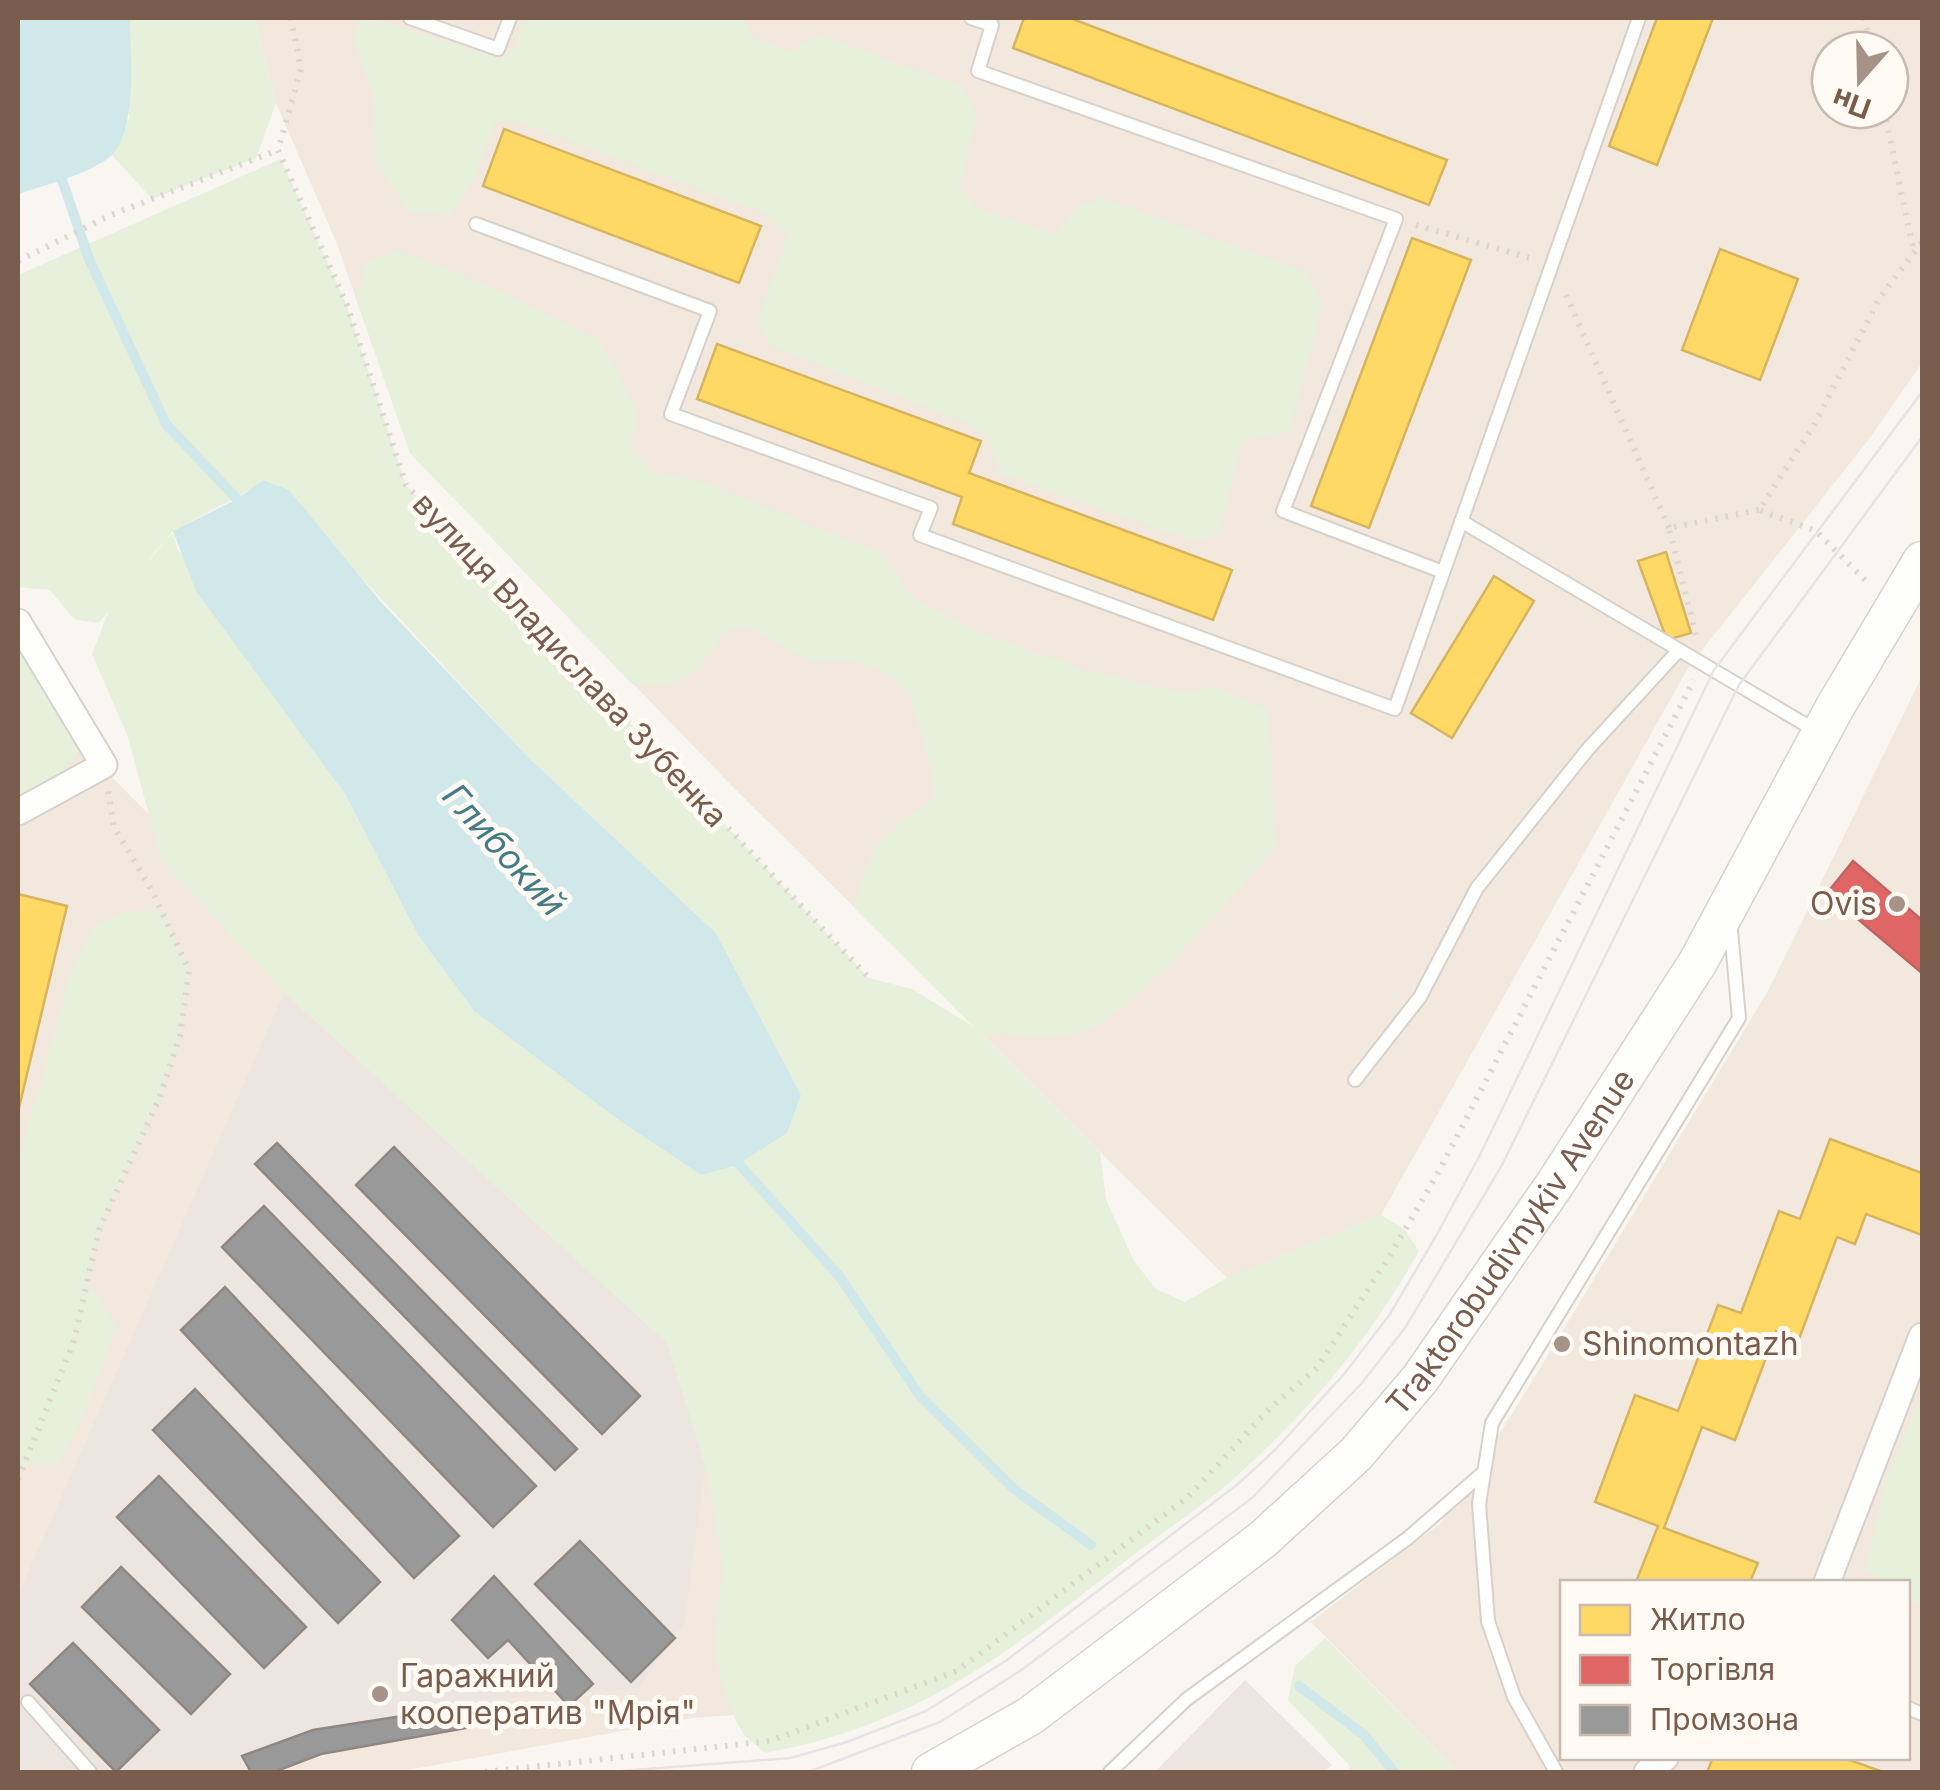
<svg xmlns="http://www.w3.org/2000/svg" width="1940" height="1790" viewBox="0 0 1940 1790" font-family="Inter,sans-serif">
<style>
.residential{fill:#f2e8de;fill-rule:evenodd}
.industrial{fill:#ede5e0}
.green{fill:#e7f0db;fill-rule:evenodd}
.water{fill:#d0e8ea}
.homes{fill:#ffd966;stroke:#d7b45e;stroke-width:2.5}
.shops{fill:#e06666;stroke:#c1635e;stroke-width:2.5}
.industry{fill:#999;stroke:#908782;stroke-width:2.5}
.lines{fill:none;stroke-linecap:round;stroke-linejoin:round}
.stream{stroke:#d0e8ea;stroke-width:10}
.lane-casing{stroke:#d7d1cb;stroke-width:16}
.street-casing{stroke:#d7d1cb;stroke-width:29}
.secondary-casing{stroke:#d9d2cb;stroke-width:41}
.path{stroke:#dcd5d0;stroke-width:6;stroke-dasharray:2.5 8;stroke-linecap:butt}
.lane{stroke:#fefefd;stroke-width:12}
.street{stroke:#fefefd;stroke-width:25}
.secondary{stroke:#fefefd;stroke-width:38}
.tram{stroke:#e6e3e7;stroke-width:2.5}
.poi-dot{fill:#a69286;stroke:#fffaf3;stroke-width:4}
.labels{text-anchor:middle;stroke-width:10;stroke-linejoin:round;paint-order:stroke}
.street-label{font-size:32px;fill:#7a5c4d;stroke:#fffaf3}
.poi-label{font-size:32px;fill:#7a5c4d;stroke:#fffaf3;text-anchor:start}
.water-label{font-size:35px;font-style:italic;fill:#437c86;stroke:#fffaf3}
</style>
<rect width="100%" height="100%" fill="#f9f5f0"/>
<path class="residential" d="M255 18H1922V363L1869 439 1688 668 1381 1215 1227 1278 730 784 410 453 337 244 276 103ZM1830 50H1890V110H1830Z
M18 644 82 747 784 1454 808 1572 733 1715 693 1718 397 1772H18Z
M1922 676V1772H1458L1311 1622 1442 1522 1519 1403 1768 991ZM1562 1582H1908V1758H1562Z"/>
<path class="industrial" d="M284 993 667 1343 705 1465 685 1621 639 1688 463 1701 327 1732 236 1772H18V1595Z
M1245 1680 1332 1765 1324 1772H1155Z"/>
<path class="green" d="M129 18H255L276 103 256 158 152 199 112 155 129 118Z
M374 18 503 60 515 47 525 18H745L752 36 790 52 818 35 963 86 976 117 960 188 976 208 1055 234 1079 207 1102 198 1304 271 1323 303 1289 432 1242 440 1219 533 1196 542 999 473 988 438 975 426 768 345 758 321 788 235 770 216 522 123 495 121 473 182 449 215 411 212 375 163 373 97 353 37 360 21Z
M281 159 347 306 406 485 869 978 912 989 974 1027 855 909C865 850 884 830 933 800 936 762 916 731 910 694L879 669 847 660 811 662 749 627 725 631C700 672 683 692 632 684L410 453 356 299 366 262 397 251 457 272 597 338 627 389 638 418 630 446 651 471 710 484 881 554 910 595 974 631 1086 670 1184 693 1214 687 1269 710 1275 849C1235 892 1130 1020 1079 1033 1045 1041 1013 1033 980 1033L1100 1152 1106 1200 1134 1261 1156 1289 1185 1302 1227 1278 1381 1215 1405 1230 1419 1251C1372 1336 1310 1410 1238 1475 1202 1507 1161 1533 1123 1563 1005 1655 917 1725 765 1753L744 1735 733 1715 714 1657 723 1569 705 1465 667 1343 285 993 161 860 128 737 92 654 109 611 98 623 74 619 50 590 18 587V275ZM263 480 335 549 530 759 716 933 801 1095 701 1175 620 1121 474 1011 418 935 345 794 177 548 173 531 147 563C177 516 220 513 263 480Z
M18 644 82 747 59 780 18 798Z
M127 911H162L189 970 180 1036 159 1099 99 1230 87 1281 116 1326 84 1415 59 1464 24 1465 18 1479V1163L72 968 94 926Z
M1922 1392V1608L1908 1598V1582H1885L1865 1569 1886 1481Z
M1325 1638 1458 1772H1348L1350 1766 1288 1700 1295 1666Z"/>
<path class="water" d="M18 18H130C130 53 138 128 112 155 93 173 42 186 18 194Z
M263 480 289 490 381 602 530 759 716 933 801 1095 787 1133 737 1165 701 1175 620 1121 474 1011 418 935 345 794 196 591 173 531 237 499Z"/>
<path class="homes" d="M1024 18H1070L1447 160 1429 205 1013 48Z
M1657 18H1713L1657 165 1609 146Z
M504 129 761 226 739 283 483 186Z
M1412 238 1471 260 1369 528 1311 506Z
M1720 249 1798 279 1760 380 1682 350Z
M717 344 981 441 969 473 1232 570 1213 620 953 524 962 497 697 399Z
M1666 552 1691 633 1667 640 1638 561Z
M1494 576 1534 601 1452 738 1411 713Z
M18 894 67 906 18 1112Z
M1830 1139 1922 1173V1235L1866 1214 1855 1244 1837 1237 1799 1339 1776 1331 1735 1440 1702 1427 1664 1528 1758 1563 1750 1582H1636L1658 1526 1595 1502 1635 1395 1678 1411 1718 1305 1741 1313 1779 1211 1800 1219Z
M1713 1758H1844L1883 1772H1707Z"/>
<path class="shops" d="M1853 861 1922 920V973L1827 893Z"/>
<path class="industry" d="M277 1143 577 1449 555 1470 255 1164Z
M394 1147 640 1396 602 1434 356 1185Z
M264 1206 536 1486 493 1527 222 1247Z
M225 1287 459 1536 414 1578 181 1330Z
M195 1389 380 1582 338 1623 153 1430Z
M159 1476 306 1627 264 1668 117 1517Z
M580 1541 675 1638 631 1682 535 1584Z
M121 1567 230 1674 191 1714 82 1607Z
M494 1576 593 1684 569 1706 508 1640 488 1658 452 1620Z
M73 1643 159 1730 116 1772 30 1684Z
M466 1706V1728L321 1754 274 1772H251L242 1756 313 1730Z"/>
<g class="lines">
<path class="stream" d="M59 171 89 259 166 424 237 499 243 512
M730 1154 840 1277 920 1396 1014 1489 1091 1545
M1299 1686 1364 1735 1394 1772"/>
<defs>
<path id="lane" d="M410 18 498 49 510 18
M971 18 992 25 978 71 1396 219 1283 511 1443 572
M476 224 710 311 671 414 931 508 920 535 1395 709 1639 18
M1461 521 1818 732
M1355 1080 1420 997 1477 888 1588 749 1679 650
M28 1702 90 1772
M1908 1708 1922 1714
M1110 1772 1187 1699 1408 1538 1484 1472
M1556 1772 1514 1697 1488 1621 1479 1504 1492 1423 1739 1018 1730 920"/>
<path id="street" d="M18 622 104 765 18 812
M1827 1582 1922 1336
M1647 1772 1665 1758"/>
<g id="secondary">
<path id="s1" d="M931 1772 1030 1716 1262 1540 1356 1454 1420 1379 1555 1184 1698 962 1835 707 1922 561"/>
</g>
</defs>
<use href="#lane" class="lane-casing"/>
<use href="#street" class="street-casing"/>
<use href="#secondary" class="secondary-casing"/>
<path class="path" d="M291 18 301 69 278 150 347 305 406 485 869 978
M1864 18 1871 50
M1884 110 1914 253
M1416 225 1534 259
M18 261 111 215 278 150
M1566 295 1669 528
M1865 580 1816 531 1759 510 1814 425 1879 299 1922 242
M1696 635 1669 528 1759 510
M18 1479 74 1341 99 1230 159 1099 180 1036 189 970 152 891 114 827 108 791
M485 1772 770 1741 957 1671 1188 1497 1270 1408 1317 1368 1389 1257 1439 1171 1694 680"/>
<use href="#lane" class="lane"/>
<use href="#street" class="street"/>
<use href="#secondary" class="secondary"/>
<path class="tram" d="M608 1772 790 1758 847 1742 926 1711 1007 1660 1238 1484 1275 1450 1345 1373 1390 1314 1436 1236 1480 1155 1714 670 1922 392
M808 1772 940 1722 1020 1671 1252 1498 1361 1384 1405 1328 1502 1165 1739 685 1922 437"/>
</g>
<g class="poi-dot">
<circle cx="1897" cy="904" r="10"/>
<circle cx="1562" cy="1344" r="10"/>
<circle cx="380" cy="1694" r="10"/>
</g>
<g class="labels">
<g class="street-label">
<text transform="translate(570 660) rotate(47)" y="11">вулиця Владислава Зубенка</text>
<text dy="11" stroke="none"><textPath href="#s1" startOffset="795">Traktorobudivnykiv Avenue</textPath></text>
</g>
<g class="poi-label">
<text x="1877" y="915" text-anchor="end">Ovis</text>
<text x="1582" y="1355">Shinomontazh</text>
<text x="400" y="1687">Гаражний<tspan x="400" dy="37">кооператив "Мрія"</tspan></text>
</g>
<g class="water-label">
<text transform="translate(504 850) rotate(48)" y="12">Глибокий</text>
</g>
</g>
<rect width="1940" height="1790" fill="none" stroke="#7a5c4d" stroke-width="40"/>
<rect x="1560" y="1580" width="350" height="180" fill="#fffaf3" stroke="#cabbb1" stroke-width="2.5"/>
<rect x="1580" y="1605" width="50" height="30" fill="#ffd966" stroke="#cabbb1" stroke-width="2.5"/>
<text x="1650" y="1630" font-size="30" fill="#7a5c4d">Житло</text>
<rect x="1580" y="1655" width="50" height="30" fill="#e06666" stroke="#cabbb1" stroke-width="2.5"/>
<text x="1650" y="1680" font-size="30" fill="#7a5c4d">Торгівля</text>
<rect x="1580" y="1705" width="50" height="30" fill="#999999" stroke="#cabbb1" stroke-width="2.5"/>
<text x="1650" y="1730" font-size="30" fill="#7a5c4d">Промзона</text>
<g transform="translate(1860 80) rotate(200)"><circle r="48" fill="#fffaf3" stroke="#cabbb1" stroke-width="2.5"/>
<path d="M0-8L18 38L0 25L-18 38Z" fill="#a69286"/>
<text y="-15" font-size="28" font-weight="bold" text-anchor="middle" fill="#7a5c4d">Пн</text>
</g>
</svg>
